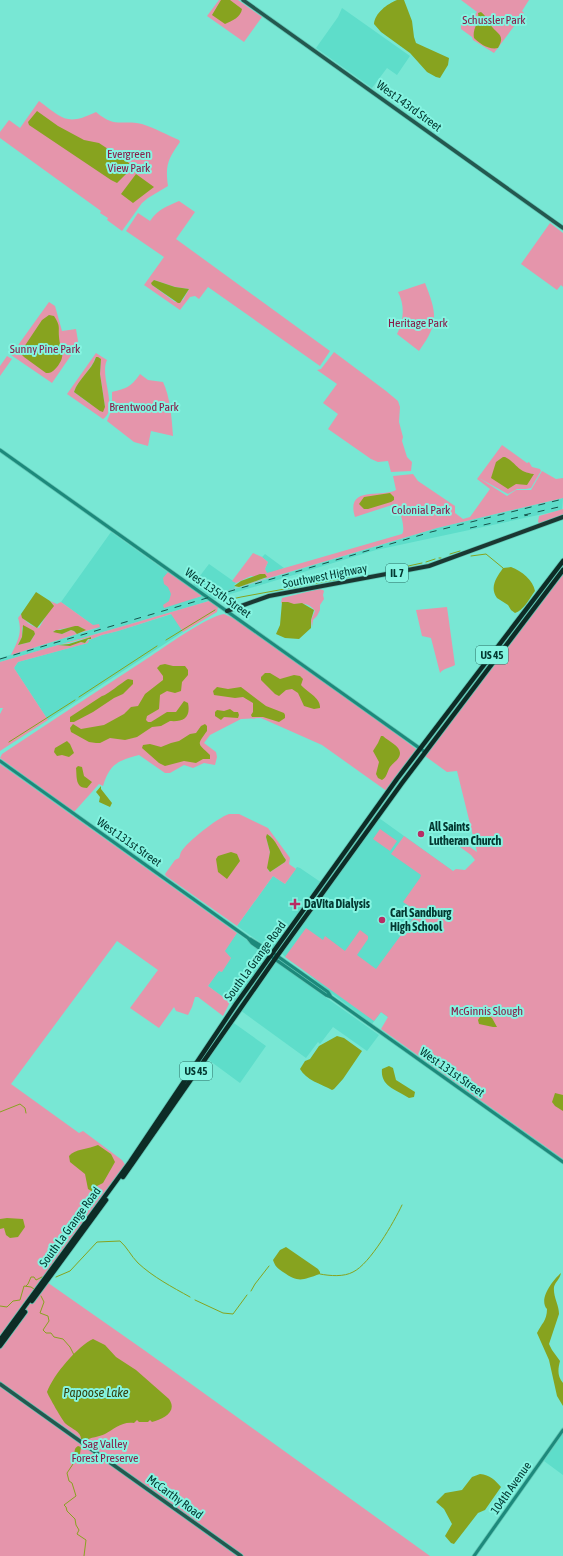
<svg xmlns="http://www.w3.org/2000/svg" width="563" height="1556" viewBox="0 0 563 1556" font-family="'Asap Condensed',sans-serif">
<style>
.built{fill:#5eddca}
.green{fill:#e595ab;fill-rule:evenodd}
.water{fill:#87a31f}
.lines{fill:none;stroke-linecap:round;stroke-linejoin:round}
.stream{stroke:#87a31f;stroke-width:1}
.tertiary-casing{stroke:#61c4b3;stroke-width:4.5}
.secondary-casing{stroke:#61c4b3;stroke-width:5}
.primary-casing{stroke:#61c4b3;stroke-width:5.5}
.trunk-casing{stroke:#61c4b3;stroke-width:6}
.tertiary{stroke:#1c897b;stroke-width:3}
.secondary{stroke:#23584f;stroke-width:3.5}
.primary{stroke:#1a3732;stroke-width:4}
.trunk{stroke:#0d2c26;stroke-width:4.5}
.rail{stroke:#15534a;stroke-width:1;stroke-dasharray:7 7;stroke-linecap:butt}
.poi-dot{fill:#b82c64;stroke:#85f4e1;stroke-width:1.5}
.labels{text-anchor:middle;stroke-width:4;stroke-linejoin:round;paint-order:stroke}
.shield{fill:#85f4e1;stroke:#2a7066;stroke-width:1}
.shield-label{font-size:11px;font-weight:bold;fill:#033831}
.park-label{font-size:12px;fill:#881c48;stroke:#85f4e1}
.street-label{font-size:12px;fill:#033831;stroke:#85f4e1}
.poi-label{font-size:12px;font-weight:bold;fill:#033831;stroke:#85f4e1;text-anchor:start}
.water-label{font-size:13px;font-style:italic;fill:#35410f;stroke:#85f4e1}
</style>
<rect width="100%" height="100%" fill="#78e7d4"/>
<path class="built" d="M342 8 410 56 397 75 387 68 372 88 316 48 338 17Z
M563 498 562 510 376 550 214 599 193 585 209 564 236 583 234 585 235 587 234 589 437 528Z
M111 532 194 591 195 598 202 596 209 601 0 662V658L97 628 61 602Z
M265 554 284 568 267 574 265 569 268 562 262 557Z
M172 614 183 632 48 720 14 668 18 662 88 643 89 640 102 635 118 631Z
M379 818 464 879 389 1018 381 1012 372 1024 327 990 305 971 284 956 282 953Z
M297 867 300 868 322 883 273 950H271L237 926 273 876 285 884Z
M237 933 266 954 268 957 235 1006 208 986 219 970 221 972 231 958 224 951Z
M276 962 379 1035 367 1051 333 1027 320 1044 318 1042 306 1058 240 1010 274 963Z
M231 1021 266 1046 240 1083 206 1058Z
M563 1434V1475L544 1461Z"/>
<path class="green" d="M219 0H238L262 17 244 42 207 16Z
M461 0H529L522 11 524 13 494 53 473 40 472 37 461 29V24L469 22 477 12Z
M39 101C63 119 67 126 96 112 116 129 121 119 142 124 155 128 167 135 179 140L180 142C168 159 165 165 168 186L148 198 142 203 122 231 107 220 108 218 100 213 101 211 0 138V132L9 120 20 128Z
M179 201 195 212 176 239 330 351 320 366 208 287 199 299 195 296 190 297 180 310 144 285 164 257 126 231 138 213 150 221C158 209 166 207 179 201ZM154 280 175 287 189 289 183 300 175 302 152 285Z
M550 223 563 233V287L561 285 557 290 521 264Z
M425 283C437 314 439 323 419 351L397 334C404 321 405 305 398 292Z
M49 302 55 306 62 331 76 329 78 341 76 348 52 383 11 355Z
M334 352 386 391 398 401 400 407 399 422 403 437 402 441 407 457 412 462 411 471 391 472 388 461 378 462 371 459 328 429 338 414 323 403 337 384 317 370 321 369Z
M96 353 107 360C99 376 119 409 103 419L67 394ZM95 358 101 359 100 374 105 407 90 404 74 392 76 387 94 362Z
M7 356 12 359 0 376V366Z
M140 374 148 380 163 382C170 396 172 420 173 436L151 431 148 446 134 442 107 421 112 409V392C127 388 130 388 140 374Z
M502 445 527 463 529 462 532 467 540 469 541 471 531 488 526 489H517L508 494 479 478 507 496 516 490H531L542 471 556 479 563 478V498L437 528 219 593 267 578 251 576 236 583 232 581 253 553 262 557 268 562 265 569 267 573 402 534C406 530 400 508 395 504L355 517C345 485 382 498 396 490L393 476 413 474 418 481 455 506V513L463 519 470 517 490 489 477 479Z
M563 509V515L540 524 538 522 539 516Z
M168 572 202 596 164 608 163 605 169 601 171 594 168 587 164 584 163 578Z
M563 574V1159L381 1029 388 1017 381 1012 374 1021 285 957 306 928 323 940 325 936 345 951 360 930 368 936V939L357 955 376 969 418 912 403 902 420 878 421 875 391 854 404 836 453 871 456 869 465 870 475 860 471 855 456 844 457 838 477 852 457 771 447 772 425 756Z
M319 589 323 590 324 591 323 595 324 599 320 605V610L317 616 313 620 312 627 311 620 315 611C308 602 303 604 294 604 288 605 288 601 281 603L282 598Z
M50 601 57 604 61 602 93 625 99 624 100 627 79 633 83 631V628C73 625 63 629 53 631L62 634 71 630 74 631 77 634 11 655C17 642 23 633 18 618L21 614C23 620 32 627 39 628L53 604ZM22 627 35 634 30 642 18 645 22 637Z
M209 601 218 607 217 612 183 632 171 614 118 631 102 635 89 640 88 643 18 662 14 668 48 720 0 751V714L3 708H0V662L58 645 70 646 81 642 85 643 92 637C82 638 72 643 62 644Z
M447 607 455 665C450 668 444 668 440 673L431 638 422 636 416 610Z
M224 614 235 619 381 722 416 749 417 752 388 792 322 745 261 718 241 719 210 735 204 743 216 752 217 757 215 765 204 763 193 768 184 765 170 773H165L139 755C118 761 110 763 103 786L99 784 74 812 0 758 2 754C50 722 99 690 148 658 163 648 208 616 224 614Z
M0 764 237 933 225 951 231 958 222 972 219 971 208 986 230 1002 223 1016 198 997H195L192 1007 188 1015 176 1011 174 1007 159 1028 130 1008 158 970 117 941 11 1084 79 1133 83 1131 122 1160 126 1166 44 1280 144 1350 430 1556H0Z
M229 814H239L268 828 290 858 289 864 296 869 285 884 273 876 237 926 166 876 165 874 175 860 179 858C180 856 180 854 181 852 187 842 217 818 229 814ZM270 835 286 860 285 862 270 872 268 870 270 852 266 837Z
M380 829 397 841 390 851 373 839Z"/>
<path class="water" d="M221 0H230L242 9C241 17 232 21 225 24L212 15Z
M397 0H404L412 21 414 37 416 43 449 58 448 65 440 78 436 77 427 72 410 53 381 32 374 24C375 13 387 4 397 0Z
M481 12C487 17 486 18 490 24 497 35 506 34 498 48 489 50 480 44 474 38 472 28 480 22 478 13Z
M37 111 58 126 84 140 99 143 129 163 131 166 130 170 117 183 111 180 29 125 28 122Z
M136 174 154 187 133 203 121 194Z
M154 280 175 287 189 289 180 303H178L152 285 151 283Z
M49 315 54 316C61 327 58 326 59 337 60 351 67 354 57 367 53 371 52 373 46 373L24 357 20 353 42 320Z
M96 357H98L101 359 100 374 105 407 103 412 100 411 74 392C78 379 92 370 96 357Z
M503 457H505C517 463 517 472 534 474L527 485 516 484 508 489 491 478 496 462Z
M390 493 394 497V500L391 502 368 509H364L359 504 364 497Z
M511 567C522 571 533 580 535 591 530 598 523 611 515 613L511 610 508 605 497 598C489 587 497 577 503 568Z
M260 574H265L267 577 239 587 234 586 241 581Z
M36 592 50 601 54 606 37 628 22 618 21 614Z
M282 602H288L294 604 302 603 314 610 311 620V628L299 639 285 638 276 634 280 625Z
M23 625 34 631 35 634 30 642 18 645 22 637Z
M75 626H78L86 630 77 634 74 631 71 630 62 634 53 632 56 630H60Z
M91 637V639H88L85 643 81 642 70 646 58 645 69 644Z
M165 664 173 666H185L188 670V675L182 682 181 691 175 693 167 691 160 695 159 709 147 716 146 720 148 722H151L167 712H176L184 701 188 703C191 718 183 722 170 721L161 726 152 727 137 737 125 740 110 738 100 743H96L89 742 71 732 70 728 73 724 81 729 104 725 124 714 131 707 138 706 145 694 163 680V676L157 668 160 665Z
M265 673H270L280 679 294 675 300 676 303 679 301 685C307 692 321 698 320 708L314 709 304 706 298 693 292 689 286 690 279 696 275 694 261 680V677Z
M128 679 133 680V684L123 694 114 698 93 712 74 722H70V717L102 696C107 695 121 683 128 679Z
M217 687 228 689 241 687 266 706 284 713 285 715V718L279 722 263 717H252L251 715 253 712V703L243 697 235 698 214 695 213 691Z
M230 709 234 712H238L239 715 238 718 224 717 221 720 215 716V712L217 710 224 711Z
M205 724 207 726V731C196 746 198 743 210 755V759H203L196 763 184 761 165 766 159 763 142 748 143 745 150 744 161 747 171 743 179 741 190 734 196 733 201 726Z
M381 736H383C389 742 404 747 399 757 397 761 393 763 390 767 387 772 387 777 382 780L378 778 376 774 379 762 373 751 378 743Z
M67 741 70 744 74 753 69 757 62 755 57 756 54 752 55 748Z
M78 766 82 767 84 776 92 782 87 788C75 788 77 777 76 768Z
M101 786V789L112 803 110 807 99 802 100 797 96 792Z
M267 834C276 839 280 852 286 860L285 862 270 872 267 868 270 852 266 837Z
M231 852 237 854 240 861 227 879 218 872 216 859 218 856Z
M484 1013 492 1018 497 1027H493L479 1024 478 1020 482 1014Z
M337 1036 344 1038 362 1051 343 1079 334 1089 332 1090C321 1084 306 1080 300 1069L305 1061 310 1059 319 1046Z
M389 1066 393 1068 396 1080 415 1092 414 1097 409 1098C398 1090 380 1087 382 1069Z
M555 1093 563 1095V1111L555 1106 552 1102Z
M98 1145 111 1154 115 1162 103 1183 97 1186 93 1192 88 1189 85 1174 70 1162 69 1156C74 1149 89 1149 98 1145Z
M7 1218 23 1219 25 1227 18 1237 10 1238 6 1235 4 1228 0 1229V1219Z
M286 1247 318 1269 320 1272V1274C302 1280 299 1283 283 1272 277 1268 275 1266 273 1260L280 1250Z
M561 1273C560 1279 555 1282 554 1287 553 1297 559 1305 559 1314L549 1344 552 1350 560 1361C558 1369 557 1376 563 1383V1406L557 1396 549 1360 537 1333C541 1324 547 1321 547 1309 538 1299 553 1280 561 1273Z
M93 1339 105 1345 116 1357 136 1370 169 1399C178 1412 163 1419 152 1422L150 1420 148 1422H139L137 1420 134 1423C122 1421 114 1429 105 1434 99 1437 91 1437 84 1441L81 1440C82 1432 72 1429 66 1424 63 1422 48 1395 47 1392 53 1375 78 1346 93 1339Z
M78 1446 81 1447 80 1454 78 1460 75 1461C76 1455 72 1449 78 1446Z
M480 1474C490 1475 495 1480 501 1487L485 1510 478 1513 454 1544 451 1543 445 1536 452 1524 444 1509 436 1502 445 1493 462 1490 472 1477Z"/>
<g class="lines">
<path class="stream" d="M450 554 460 551
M471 556 486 554 503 568
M439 558H441
M426 562 435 559
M390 570 422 563
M224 603 232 599 241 597 350 577
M166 640 215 610
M79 697 157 646
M9 742 75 700
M0 1112 20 1104 25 1108 26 1113
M320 1274C330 1276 344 1277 353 1272 370 1264 394 1222 402 1205
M56 1277 70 1271 97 1242 120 1241C127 1247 131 1256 138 1263 153 1277 172 1287 190 1297
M26 1286 28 1284 31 1277H34L36 1280 42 1277
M251 1291 255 1284 269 1266
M41 1296 44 1302 40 1313 48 1316 49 1321 43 1330 46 1333H51L54 1337 63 1339 70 1347 74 1355
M195 1300 223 1313 233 1314 247 1295
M0 1306 7 1307 13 1301 20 1300 24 1286 31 1287 34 1289
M75 1461 67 1473 69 1481 72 1483 76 1496 64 1505 66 1507 67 1511 75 1519 76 1525 79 1530 77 1534 86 1540 84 1556"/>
<defs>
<path id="tertiary" d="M0 450 425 752
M0 761 248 938 252 943 326 995 331 997 563 1162
M250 939 273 953 328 992 331 997
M474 1556 563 1430"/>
<path id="secondary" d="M243 0 563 228
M0 1384 241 1556"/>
<path id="primary" d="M227 611 269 596 429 566 563 517"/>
<path id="trunk" d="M123 1177 277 956 402 783 563 570
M32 1301 106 1200
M0 1340 130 1162 236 1004 397 779 563 561
M0 1346 25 1312"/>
</defs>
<use href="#tertiary" class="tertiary-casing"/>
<use href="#secondary" class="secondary-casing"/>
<use href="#primary" class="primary-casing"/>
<use href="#trunk" class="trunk-casing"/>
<use href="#tertiary" class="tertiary"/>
<use href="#secondary" class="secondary"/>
<use href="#primary" class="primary"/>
<use href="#trunk" class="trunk"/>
<path class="rail" d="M524 515 563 506
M470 528 528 515
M0 659 431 532 563 499"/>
</g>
<g class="poi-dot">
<circle cx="421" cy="834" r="4"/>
<path d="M293 898h4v4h4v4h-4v4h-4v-4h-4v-4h4z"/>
<circle cx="382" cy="920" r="4"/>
</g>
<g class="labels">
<g class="shield">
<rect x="386" y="564" width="22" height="18" rx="3"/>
<rect x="476" y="646" width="32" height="18" rx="3"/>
<rect x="180" y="1062" width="32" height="18" rx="3"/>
</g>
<g class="shield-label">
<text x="397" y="577">IL 7</text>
<text x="492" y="659">US 45</text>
<text x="196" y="1075">US 45</text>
</g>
<g class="park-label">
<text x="494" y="24">Schussler Park</text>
<text x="129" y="158">Evergreen<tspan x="129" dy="14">View Park</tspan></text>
<text x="418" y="327">Heritage Park</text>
<text x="45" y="353">Sunny Pine Park</text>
<text x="144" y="411">Brentwood Park</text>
<text x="421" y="514">Colonial Park</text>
<text x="487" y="1015">McGinnis Slough</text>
<text x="105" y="1448">Sag Valley<tspan x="105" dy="14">Forest Preserve</tspan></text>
</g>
<g class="street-label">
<text transform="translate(409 106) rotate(36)" y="4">West 143rd Street</text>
<text transform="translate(325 576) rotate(-11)" y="4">Southwest Highway</text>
<text transform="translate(218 593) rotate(35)" y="4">West 135th Street</text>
<text transform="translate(129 842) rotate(35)" y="4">West 131st Street</text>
<text transform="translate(255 961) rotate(-54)" y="4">South La Grange Road</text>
<text transform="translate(452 1072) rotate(35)" y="4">West 131st Street</text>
<text transform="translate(70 1227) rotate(-54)" y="4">South La Grange Road</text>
<text transform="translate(511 1488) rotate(-55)" y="4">104th Avenue</text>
<text transform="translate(175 1497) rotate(36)" y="4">McCarthy Road</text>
</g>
<g class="poi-label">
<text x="429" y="831">All Saints<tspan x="429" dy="14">Lutheran Church</tspan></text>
<text x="304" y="908">DaVita Dialysis</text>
<text x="390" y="917">Carl Sandburg<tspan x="390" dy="14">High School</tspan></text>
</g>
<g class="water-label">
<text x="96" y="1397">Papoose Lake</text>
</g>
</g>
</svg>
